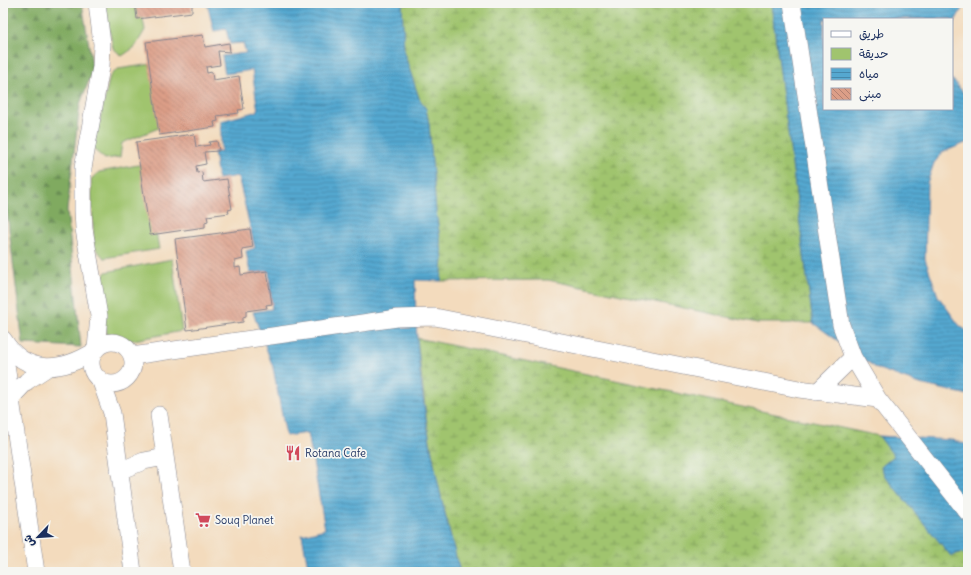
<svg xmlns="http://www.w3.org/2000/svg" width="971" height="575" viewBox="0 0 971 575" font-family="Delius,'Playpen Sans Arabic',sans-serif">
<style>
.forest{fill:url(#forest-firs);stroke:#4e6c60}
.wetland{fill:url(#wetland-marsh);stroke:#5e7a66}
.green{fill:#a0c46e;stroke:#5e7a66}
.water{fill:url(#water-rules);stroke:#386c97}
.building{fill:url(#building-back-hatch)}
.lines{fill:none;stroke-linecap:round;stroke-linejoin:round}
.minor-casing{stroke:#87858e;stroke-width:18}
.path{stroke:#87858e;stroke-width:2.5;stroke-dasharray:1 3;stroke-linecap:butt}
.minor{stroke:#fff;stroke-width:17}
.labels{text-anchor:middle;stroke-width:3.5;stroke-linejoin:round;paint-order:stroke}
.poi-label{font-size:11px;fill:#1b2f5e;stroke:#f6f6f2;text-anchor:start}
</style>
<defs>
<pattern id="forest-firs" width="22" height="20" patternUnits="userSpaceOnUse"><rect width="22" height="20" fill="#80aa61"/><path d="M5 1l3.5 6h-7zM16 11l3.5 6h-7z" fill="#688b53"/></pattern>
<pattern id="wetland-marsh" width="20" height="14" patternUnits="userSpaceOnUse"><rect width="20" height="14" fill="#a0c46e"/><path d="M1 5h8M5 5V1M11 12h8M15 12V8" fill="none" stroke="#82a05e"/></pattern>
<pattern id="water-rules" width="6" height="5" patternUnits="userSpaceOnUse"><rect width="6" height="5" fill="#55a8d0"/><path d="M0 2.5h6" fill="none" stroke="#4689ac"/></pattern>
<pattern id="building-back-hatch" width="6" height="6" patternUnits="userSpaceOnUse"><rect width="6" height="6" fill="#dc9e87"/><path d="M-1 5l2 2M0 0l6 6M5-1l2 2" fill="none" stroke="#b28172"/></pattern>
</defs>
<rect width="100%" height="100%" fill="#f6f6f2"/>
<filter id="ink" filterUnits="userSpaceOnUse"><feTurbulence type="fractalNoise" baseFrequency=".025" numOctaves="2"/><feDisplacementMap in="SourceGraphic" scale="8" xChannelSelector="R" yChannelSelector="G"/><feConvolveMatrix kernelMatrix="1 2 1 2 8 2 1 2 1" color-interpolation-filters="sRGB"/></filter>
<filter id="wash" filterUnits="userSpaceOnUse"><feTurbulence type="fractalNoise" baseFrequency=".012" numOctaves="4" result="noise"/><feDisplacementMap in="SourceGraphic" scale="16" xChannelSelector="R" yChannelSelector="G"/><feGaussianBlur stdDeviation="0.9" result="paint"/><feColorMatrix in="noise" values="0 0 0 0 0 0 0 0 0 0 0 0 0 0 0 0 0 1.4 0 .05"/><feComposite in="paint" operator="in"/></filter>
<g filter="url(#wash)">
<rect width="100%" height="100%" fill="#f3dbbd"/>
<path class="forest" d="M3 3H82L93 70 80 104 67 210 81 347 23 344 3 180Z"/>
<path class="wetland" d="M402 3H771L813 323H757L548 280 441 281 443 259 436 212 429 124 426 109 419 98 404 53Z
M417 338 879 436 894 456 881 467 885 476 951 556 962 552 968 560V572H460L437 481 427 423Z"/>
<path class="green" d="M104 3H140L145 30 135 47 122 56 113 48Z
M152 64 161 127 122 143 120 157 105 159 93 149 110 76 118 69Z
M138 165 145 166 159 249 104 258 94 247 91 179 99 172Z
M172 259 182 331 118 343 107 334 99 281 106 272Z"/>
<path class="water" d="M207 3H402L404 53 419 98 426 109 429 124 436 212 443 259 441 281 415 280C416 299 415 319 417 338 422 417 439 495 460 572H309L302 535 325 529 308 433 286 436 273 367 253 312 272 309 269 271 250 273 246 251 255 248 238 176 218 179 214 152 221 151V121L258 111 252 70 225 74 222 56 246 53 243 43 230 44 226 29 214 31Z
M771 3H965L953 25 952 31V19H824V109H952V79L968 98V142L943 152 934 163 927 183 925 259 938 296 959 325 968 332V395L920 384 876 368 813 323Z
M879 436 952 440 968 445V560L962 552 951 556 885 476 881 467 894 456Z"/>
<g id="blocks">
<path class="building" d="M135 3H199V4L192 5V12L137 19Z
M203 35 205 47 229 43 230 52 218 51 220 65 206 67 207 73 212 72 213 80 239 76 244 109 238 110 239 113 217 116 218 121 214 122 215 127 159 135 146 42Z
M194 134 196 147 210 145 209 142 217 141 219 151 204 152 206 164 196 166 197 173 202 172 203 182 227 179 232 209 228 210 229 213 207 216 208 221 205 222V227L150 235 136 142Z
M250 229 253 247 242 249 243 259 235 261V268L240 267 241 275 267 271 272 304 266 305 267 308 246 311V316L243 317V322L187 330 175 239Z"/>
</g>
</g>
<g filter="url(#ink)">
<use href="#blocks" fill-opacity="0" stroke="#87858e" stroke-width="1"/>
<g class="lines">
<defs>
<path id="minor" d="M792 3 841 325 853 357 878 399 968 513
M3 339C26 377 63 371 95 351
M91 363a21 21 0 1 1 42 0a21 21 0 1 1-42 0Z
M3 344 36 572
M96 349 99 316 84 229 83 210V168L101 67 102 44 97 3
M132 356 397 318 435 317 799 389 878 399
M100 379 112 413 133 572
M817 392 853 357
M10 399 27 381 47 368
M159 415 182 572
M119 471 144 461 165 457"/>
</defs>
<use href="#minor" class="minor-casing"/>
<path class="path" d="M3 6 9 3"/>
<use href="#minor" class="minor"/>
</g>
</g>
<defs>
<symbol id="restaurant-bare" viewBox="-9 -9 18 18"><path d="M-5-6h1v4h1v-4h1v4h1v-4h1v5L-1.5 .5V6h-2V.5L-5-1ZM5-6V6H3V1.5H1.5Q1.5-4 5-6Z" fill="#d1495b" stroke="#f6f6f2" stroke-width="2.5" paint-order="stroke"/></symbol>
<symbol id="supermarket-bare" viewBox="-9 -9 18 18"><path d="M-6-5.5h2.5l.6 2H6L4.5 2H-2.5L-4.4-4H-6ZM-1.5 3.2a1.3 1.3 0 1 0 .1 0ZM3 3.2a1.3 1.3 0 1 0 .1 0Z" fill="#d1495b" stroke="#f6f6f2" stroke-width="2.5" paint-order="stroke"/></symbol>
</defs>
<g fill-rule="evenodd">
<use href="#restaurant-bare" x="282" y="442" width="22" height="22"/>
<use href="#supermarket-bare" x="192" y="509" width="22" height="22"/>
</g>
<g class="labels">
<g class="poi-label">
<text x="305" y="457">Rotana Cafe</text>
<text x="215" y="524">Souq Planet</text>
</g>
</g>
<rect width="971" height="575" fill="none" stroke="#f6f6f2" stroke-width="16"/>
<rect x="823" y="18" width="130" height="92" fill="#f6f6f2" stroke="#9ea6b7"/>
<rect x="831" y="31" width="20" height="6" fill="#ffffff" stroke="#9ea6b7"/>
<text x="859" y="38" font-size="12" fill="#1b2f5e">طريق</text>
<rect x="831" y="48" width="20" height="12" fill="#a0c46e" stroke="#9ea6b7"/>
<text x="859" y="58" font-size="12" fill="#1b2f5e">حديقة</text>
<rect x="831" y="68" width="20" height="12" fill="url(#water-rules)" stroke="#9ea6b7"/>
<text x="859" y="78" font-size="12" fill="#1b2f5e">مياه</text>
<rect x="831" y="88" width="20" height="12" fill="url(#building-back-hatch)" stroke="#9ea6b7"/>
<text x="859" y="98" font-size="12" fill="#1b2f5e">مبنى</text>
<g transform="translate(38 537) rotate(245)" stroke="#f6f6f2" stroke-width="3" paint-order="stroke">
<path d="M0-3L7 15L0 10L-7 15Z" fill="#1b2f5e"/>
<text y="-6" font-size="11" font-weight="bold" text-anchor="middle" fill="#1b2f5e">ش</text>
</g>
</svg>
